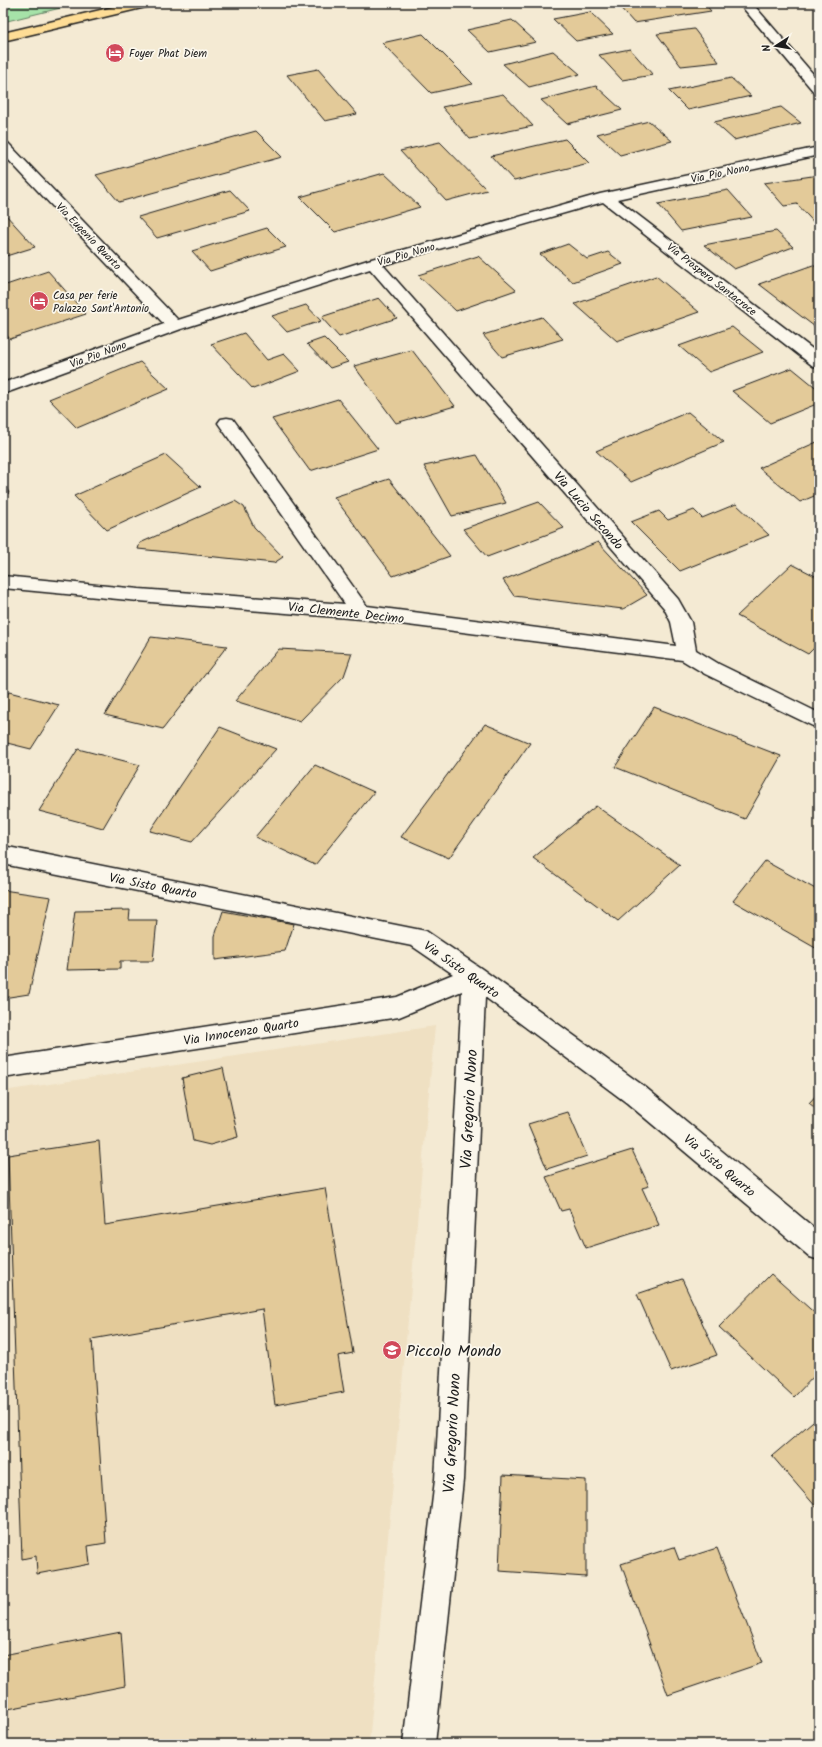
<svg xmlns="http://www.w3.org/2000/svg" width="822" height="1747" viewBox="0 0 822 1747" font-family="Kalam,sans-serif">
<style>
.built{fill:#efe0c2}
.green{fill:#a6e2a8;stroke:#617f62}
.building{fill:#e3ca99;stroke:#1c1c1c}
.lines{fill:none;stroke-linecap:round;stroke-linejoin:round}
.minor-casing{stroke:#1c1c1c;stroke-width:3}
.major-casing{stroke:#1c1c1c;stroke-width:3}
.minor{fill:#fbf7ec;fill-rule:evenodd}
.major{fill:#fedd96;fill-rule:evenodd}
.labels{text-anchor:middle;stroke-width:3.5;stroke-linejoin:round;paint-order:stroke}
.far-poi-label{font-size:11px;fill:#1c1c1c;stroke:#fbf7ec;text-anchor:start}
.far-street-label{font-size:11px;fill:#1c1c1c;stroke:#fbf7ec}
.street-label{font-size:13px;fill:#1c1c1c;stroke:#fbf7ec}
.near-street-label{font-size:16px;fill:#1c1c1c;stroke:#fbf7ec}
.near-poi-label{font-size:16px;fill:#1c1c1c;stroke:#fbf7ec;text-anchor:start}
</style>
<rect width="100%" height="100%" fill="#f4ead3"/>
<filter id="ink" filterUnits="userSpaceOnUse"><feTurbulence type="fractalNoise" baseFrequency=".025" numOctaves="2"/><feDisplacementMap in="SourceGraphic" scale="8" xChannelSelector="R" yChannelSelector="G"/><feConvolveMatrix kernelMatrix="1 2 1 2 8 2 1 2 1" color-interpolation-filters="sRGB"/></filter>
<g filter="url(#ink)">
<path class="built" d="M435 1026 369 1744H3V1091Z"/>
<path class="green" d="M3 3H81L3 22Z"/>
<path class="building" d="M629 3H704L711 11 634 23 618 5Z
M590 12 613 34 576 41 553 19Z
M512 20 536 42 490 52 467 30Z
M694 29 719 62 681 66 657 34Z
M423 34 473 84 431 93 382 43Z
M630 49 653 75 622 80 599 55Z
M553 51 580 74 529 87 503 64Z
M318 69 357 114 325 121 287 75Z
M731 78 751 96 688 110 669 91Z
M596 86 622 110 567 124 541 100Z
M503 94 533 126 470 139 442 107Z
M781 107 801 123 734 140 714 122Z
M649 121 672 141 620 155 597 134Z
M256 131 282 157 119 202 96 175Z
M565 139 589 163 514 181 491 156Z
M440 142 487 190 446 201 400 151Z
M384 173 420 207 335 232 300 197Z
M819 175V228L797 204 784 206 764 183Z
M230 190 250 211 157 238 138 217Z
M728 190 752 217 681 231 658 204Z
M3 214H5L35 247 3 257Z
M267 228 286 247 210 271 192 251Z
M776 231 793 247 734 269 704 245Z
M568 244 587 259 608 252 623 264 573 282 540 254Z
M478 256 516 290 456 311 418 275Z
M813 265 819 269V330L759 284Z
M48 271 86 314 10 339 3 331V286Z
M656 276 699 312 617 341 575 304Z
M379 298 397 318 339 337 321 317Z
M306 305 321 321 287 332 272 316Z
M542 317 563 339 502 357 483 335Z
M732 327 763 352 709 372 679 346Z
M244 333 267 360 284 354 300 371 253 389 211 344Z
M324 338 348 362 330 368 307 344Z
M412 350 455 406 396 423 354 366Z
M140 362 169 389 77 428 49 399Z
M792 368 819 390V403L770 423 732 391Z
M338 399 378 449 310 471 272 419Z
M688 412 724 442 631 482 596 451Z
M819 441V494L800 502 759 468Z
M166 455 201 487 107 530 74 496Z
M477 455 506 503 452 516 424 466Z
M389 479 450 556 393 576 334 497Z
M3 481 9 493 3 496Z
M235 501 244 507 254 527 283 557 274 563 138 549 140 543Z
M539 502 564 528 487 557 463 529Z
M736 504 769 535 680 571 631 522 659 511 668 520 694 510 702 518Z
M598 542 647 595 623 609 514 596 503 580Z
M792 564 819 578V643L808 654 737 616Z
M151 637 227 646 163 729 105 715Z
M279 649 352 653 344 676 300 721 235 701Z
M9 692 59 705 31 749 3 742V701Z
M654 707 781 756 745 819 615 767Z
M485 724 530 743 449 858 401 837Z
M220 727 276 749 192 842 150 831Z
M78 749 140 765 103 828 39 811Z
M315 765 374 792 315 865 255 837Z
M596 806 680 865 618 921 533 858Z
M765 861 819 891V950L733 901Z
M3 890 51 897 29 994 3 998Z
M130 910 129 920H157L153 961H120V969L67 970 75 911Z
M223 911 294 924 285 951 215 960V936Z
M223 1068 238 1137 210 1145 193 1141 182 1078Z
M819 1092V1111L809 1103Z
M568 1112 587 1156 547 1169 528 1124Z
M99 1141 105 1225 325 1188 353 1353 338 1356 344 1392 275 1405 262 1309 92 1339 106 1543 88 1546 90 1564 37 1574 36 1556 22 1559 8 1155Z
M632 1150 649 1186 642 1188 659 1225 586 1248 569 1209 561 1211 546 1177Z
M771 1274 819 1317V1371L794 1397 719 1327Z
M682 1279 717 1355 671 1371 637 1294Z
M819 1416V1506L817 1508 772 1456Z
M503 1475 586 1480V1577L499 1571Z
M674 1547 679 1560 717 1548 762 1663 668 1695 621 1564Z
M121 1632 125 1686 3 1710V1655Z"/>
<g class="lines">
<defs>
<path id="minor" d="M739 3H752L819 81V93L814 92Z
M3 142 8 143 178 320 368 260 600 194 819 147V155L617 199 819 354V367L813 366 603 202 383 265 678 599 691 622 696 650 719 664 819 713V729L705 674 682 660 361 619 139 601 3 588V576L139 589 345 604 218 423 221 419 227 418 233 419 367 606 676 646 671 622 664 608 370 269 181 329 3 394V383L164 324 3 154Z
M3 846 426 931 482 969 645 1087 819 1232V1260L810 1257 627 1103 485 997 463 1480 435 1744H403L435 1480 462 991 399 1017 3 1078V1058L397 997 453 974 412 946 3 864Z"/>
<path id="major" d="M130 3H152L150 6 3 41V33Z"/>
</defs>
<use href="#minor" class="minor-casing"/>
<use href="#major" class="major-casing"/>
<use href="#minor" class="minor"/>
<use href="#major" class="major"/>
</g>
</g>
<defs>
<symbol id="hotel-disc" viewBox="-11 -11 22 22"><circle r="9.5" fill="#d1495b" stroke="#fbf7ec"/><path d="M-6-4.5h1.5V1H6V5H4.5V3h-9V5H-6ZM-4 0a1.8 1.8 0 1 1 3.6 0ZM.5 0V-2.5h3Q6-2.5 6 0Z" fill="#fff"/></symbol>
<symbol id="school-disc" viewBox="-11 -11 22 22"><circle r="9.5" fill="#d1495b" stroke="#fbf7ec"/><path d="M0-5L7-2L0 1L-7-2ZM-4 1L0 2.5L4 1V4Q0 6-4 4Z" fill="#fff"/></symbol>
</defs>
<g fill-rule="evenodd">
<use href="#hotel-disc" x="104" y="42" width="22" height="22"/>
<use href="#hotel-disc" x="28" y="290" width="22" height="22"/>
<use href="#school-disc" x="381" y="1339" width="22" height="22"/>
</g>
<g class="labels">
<g class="far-poi-label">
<text x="129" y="57">Foyer Phat Diem</text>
<text x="53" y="299">Casa per ferie<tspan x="53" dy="13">Palazzo Sant'Antonio</tspan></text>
</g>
<g class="far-street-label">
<text transform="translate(720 173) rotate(-12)" y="4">Via Pio Nono</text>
<text transform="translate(89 236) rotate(46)" y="4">Via Eugenio Quarto</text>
<text transform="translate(406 254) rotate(-16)" y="4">Via Pio Nono</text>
<text transform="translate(712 279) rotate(38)" y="4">Via Prospero Santacroce</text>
<text transform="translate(98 354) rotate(-20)" y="4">Via Pio Nono</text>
</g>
<g class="street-label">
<text transform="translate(589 510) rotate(49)" y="5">Via Lucio Secondo</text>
<text transform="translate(346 612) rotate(6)" y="5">Via Clemente Decimo</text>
<text transform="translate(153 885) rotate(11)" y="5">Via Sisto Quarto</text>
<text transform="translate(462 969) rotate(35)" y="5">Via Sisto Quarto</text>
<text transform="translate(241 1031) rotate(-9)" y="5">Via Innocenzo Quarto</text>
<text transform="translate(720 1165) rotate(40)" y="5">Via Sisto Quarto</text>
</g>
<g class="near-street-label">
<text transform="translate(468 1109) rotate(-87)" y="6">Via Gregorio Nono</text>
<text transform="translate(451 1433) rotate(-87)" y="6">Via Gregorio Nono</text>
</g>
<g class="near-poi-label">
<text x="406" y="1356">Piccolo Mondo</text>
</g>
</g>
<rect width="822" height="1747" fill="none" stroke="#fbf7ec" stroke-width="16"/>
<rect x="8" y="8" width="806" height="1731" fill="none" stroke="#1c1c1c" stroke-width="1.5" filter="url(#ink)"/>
<g transform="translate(776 46) rotate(258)" stroke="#fbf7ec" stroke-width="3" paint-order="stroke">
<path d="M0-3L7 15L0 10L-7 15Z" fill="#1c1c1c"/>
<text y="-6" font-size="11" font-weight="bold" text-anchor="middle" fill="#1c1c1c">N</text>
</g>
</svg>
